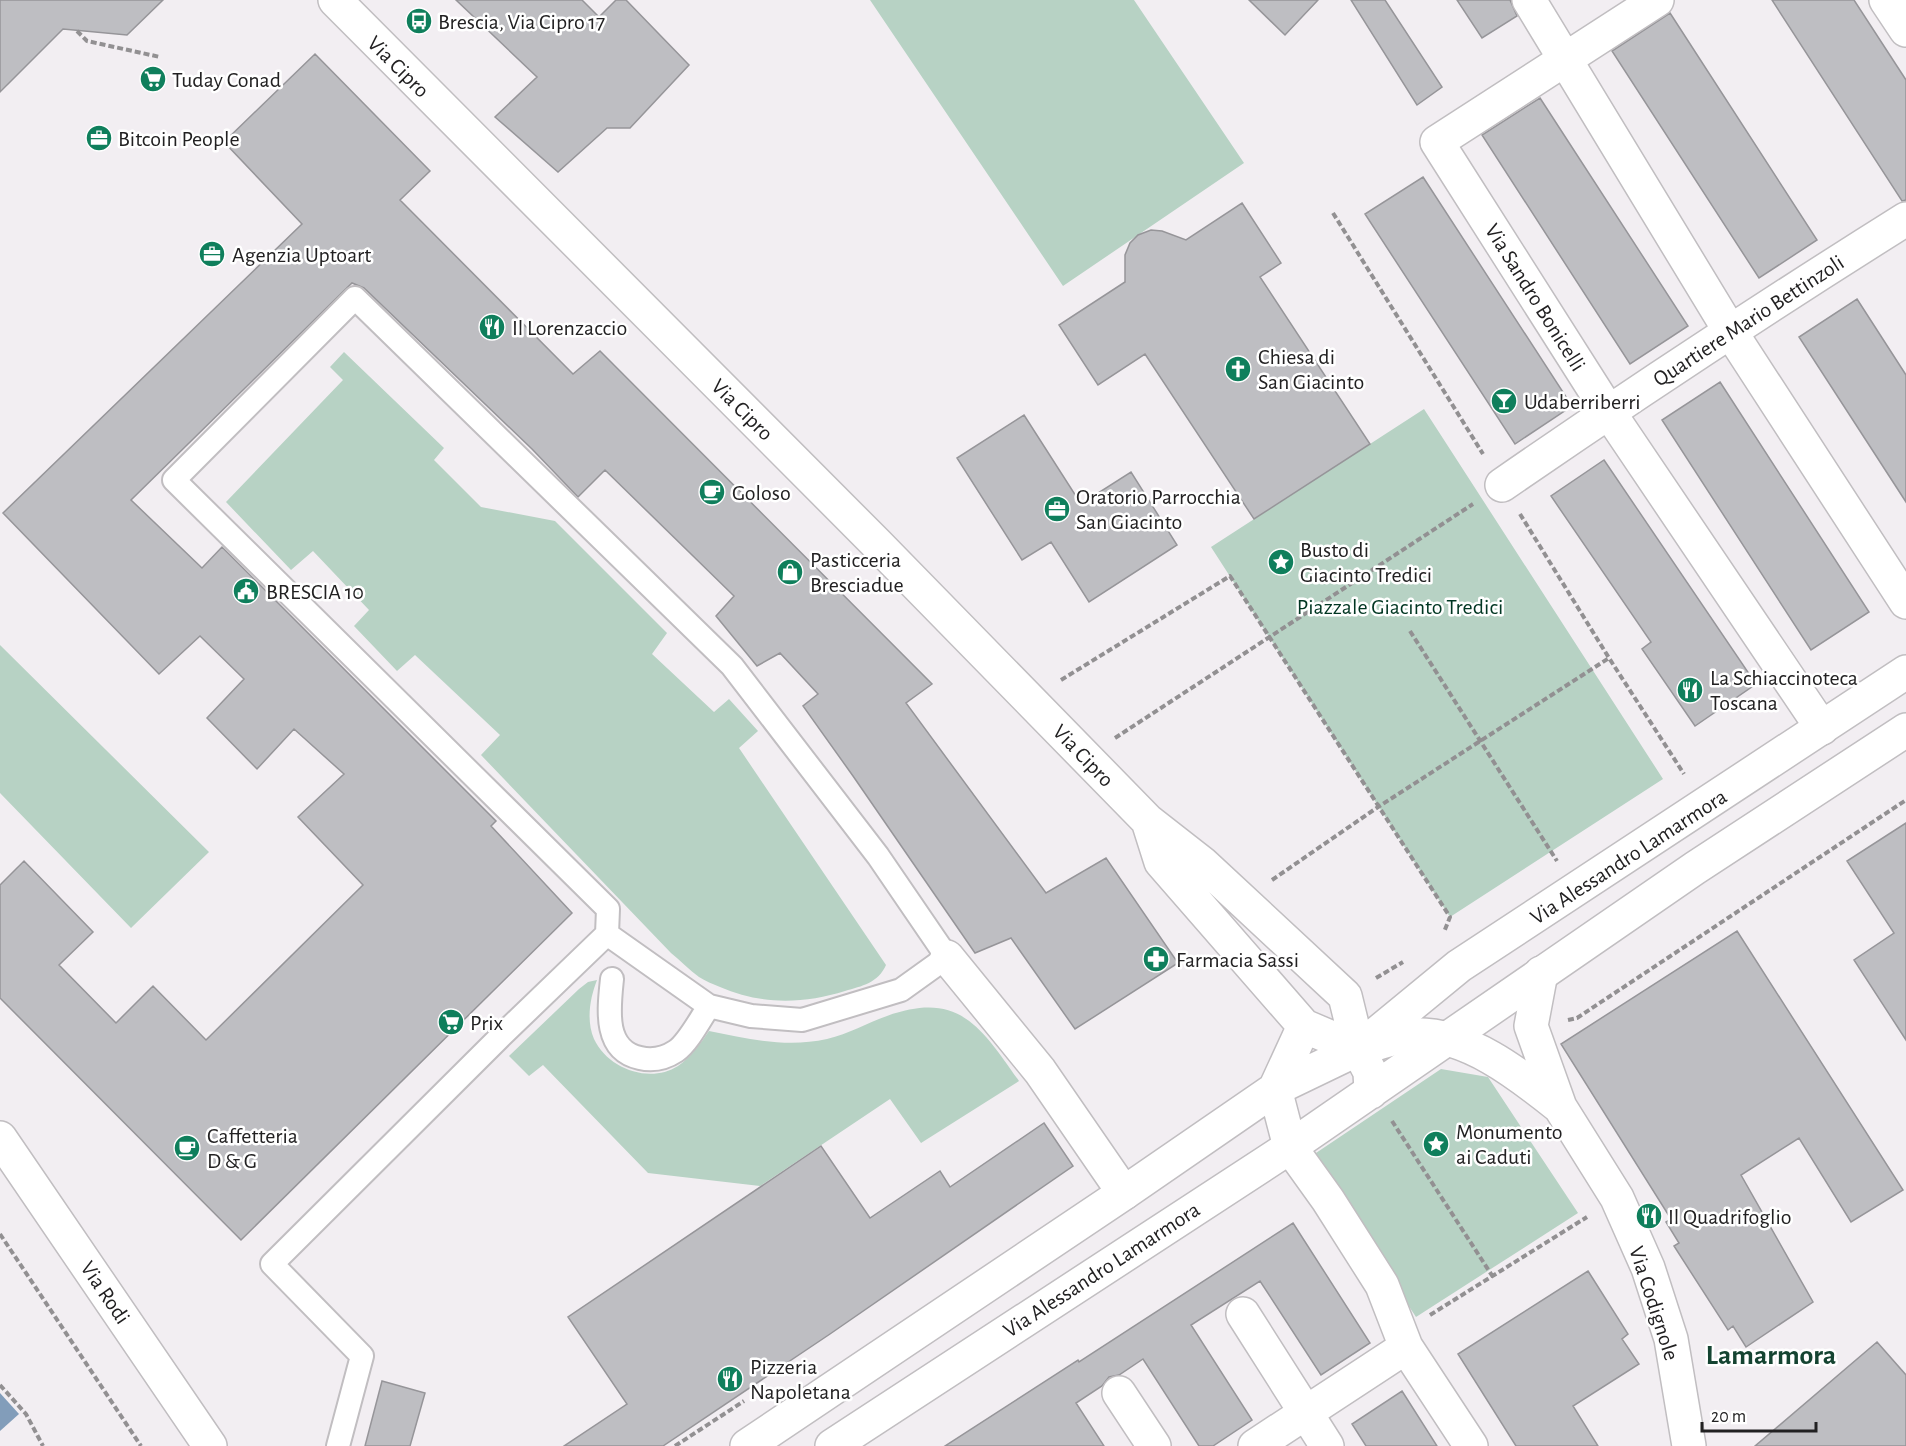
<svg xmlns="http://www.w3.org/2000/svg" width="1906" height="1446" viewBox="0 0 1906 1446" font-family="'Alegreya Sans',sans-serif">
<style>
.green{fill:#b7d2c4}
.water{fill:#829dba}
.building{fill:#bebec2;stroke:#969599;stroke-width:1.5}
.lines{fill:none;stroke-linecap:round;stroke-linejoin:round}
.lane-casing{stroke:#c1bec1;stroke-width:26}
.street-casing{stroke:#c1bec1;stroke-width:36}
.secondary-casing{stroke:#c1bec1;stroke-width:36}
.path{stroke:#929092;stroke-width:4;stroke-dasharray:6 3;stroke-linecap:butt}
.lane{stroke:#fff;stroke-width:22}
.street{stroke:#fff;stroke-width:33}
.secondary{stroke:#fff;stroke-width:33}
.labels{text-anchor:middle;stroke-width:5;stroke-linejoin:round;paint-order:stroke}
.poi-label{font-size:22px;fill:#222122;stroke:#fff;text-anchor:start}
.street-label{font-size:22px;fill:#222122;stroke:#fff}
.park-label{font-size:22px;fill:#003622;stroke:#fff}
.district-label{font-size:28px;font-weight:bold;fill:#154432;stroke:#fff}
</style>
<rect width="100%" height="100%" fill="#f2eef2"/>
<path class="green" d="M870 0H1134L1244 163 1063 286Z
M344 352 444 448 434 460 481 507 555 521 667 633 652 654 714 712 729 699 758 731 739 748 886 965C878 983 862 986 845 991 804 1004 760 1005 720 987 713 984 705 981 699 977 689 970 680 960 671 953L481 755 500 735 415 655 397 671 354 626 369 610 313 551 291 570 226 502 343 380 330 367Z
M1424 409 1663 779 1450 917 1211 547Z
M0 645 209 852 131 928 0 793Z
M597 980C590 998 586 1020 594 1039 608 1069 650 1084 678 1066 691 1057 700 1044 709 1031 748 1039 787 1048 827 1039 849 1034 867 1023 887 1016 960 990 981 1028 1019 1081L921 1143 890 1099 760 1186 648 1173 543 1065 529 1076 509 1056 579 989 588 982Z
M1441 1069 1488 1077 1578 1213 1416 1317 1310 1157Z"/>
<path class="water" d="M0 1393 19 1414 0 1431Z"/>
<path class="building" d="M0 0H163L127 35 63 29 0 92Z
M456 0H582L599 17 616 0H626L689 65 630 128H607L558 172 495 117 537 77Z
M1249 0H1318L1285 35Z
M1351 0H1385L1442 87 1417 105Z
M1457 0H1510L1517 16 1482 38Z
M1772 0H1854L1906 80V200L1902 201Z
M1670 13 1817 240 1759 278 1612 51Z
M315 54 430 171 400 200 573 374 600 351 932 684 906 703 1046 893 1106 858 1178 963 1075 1029 1011 938 975 953 853 776 803 706 818 694 780 653 757 666 716 616 734 596 605 470 578 497 532 449 364 288 352 283 131 500 202 568 222 547 496 821 491 826 572 913 241 1240 0 998V885L24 861 93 932 59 965 116 1023 153 986 206 1040 363 885 298 817 344 774 294 729 257 769 207 718 244 679 200 636 159 674 3 513 302 224 224 142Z
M1540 98 1688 326 1630 364 1482 135Z
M1423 177 1572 406 1515 444 1365 214Z
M1242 203 1281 263 1260 277 1370 444 1254 519 1145 354 1098 385 1059 325 1125 282V255L1130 243 1138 235 1151 230 1162 231 1186 240Z
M1857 299 1906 375V502L1799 337Z
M1720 382 1869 612 1811 650 1662 420Z
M1024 415 1081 504 1131 472 1177 545 1089 602 1051 542 1022 560 957 458Z
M1604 460 1756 684 1695 726 1642 649 1651 642 1551 496Z
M1906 823V1040L1854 960 1894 933 1847 861Z
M1737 931 1903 1190 1851 1222 1799 1138 1741 1175 1813 1302 1746 1347 1733 1326 1728 1330 1674 1246 1679 1243 1666 1222 1671 1219 1561 1044Z
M1044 1123 1073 1166 830 1334 663 1446H564L627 1404 568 1317 821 1146 870 1218 940 1171 950 1187Z
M1293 1223 1370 1343 1321 1375 1260 1281 1191 1325 1252 1420 1213 1446H1199L1143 1359 1119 1375 1109 1377 1102 1386 1076 1403 1104 1446H945L1078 1360 1079 1362Z
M1588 1271 1628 1334 1622 1339 1639 1364 1573 1406 1598 1446H1516L1458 1354Z
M1877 1342 1906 1375V1446H1755Z
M382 1381 425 1393 410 1446H365Z
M1402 1391 1437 1446H1366L1352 1424Z"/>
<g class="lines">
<defs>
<path id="lane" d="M612 979C609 1008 603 1050 640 1058 653 1061 664 1059 676 1051 688 1043 701 1018 709 1006
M338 1446 362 1356 272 1264 502 1035 607 934 709 1006 751 1016 802 1020 901 990 947 957 878 856 732 666 355 298 174 480 608 909 607 934"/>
<path id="street" d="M1529 0 1730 331 1906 602
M1657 0 1437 142 1608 411 1822 728
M1886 0 1906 30
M1502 485C1635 393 1769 305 1906 219
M947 957 1040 1071 1124 1193
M1541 973 1531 1026 1560 1107 1617 1198 1648 1268 1671 1339 1689 1446
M1358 1049C1374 1045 1396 1036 1412 1035 1466 1032 1520 1075 1560 1107
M1275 1089 1290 1147 1328 1200 1382 1285 1406 1347 1471 1446
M1243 1314 1327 1446
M1119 1393 1154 1446
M1255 1446 1406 1347"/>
<path id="secondary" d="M335 0 877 544 1148 821 1203 864 1345 996 1358 1049 1370 1072 1371 1092
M1148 821 1161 862 1304 1026 1358 1049
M1275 1089 1304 1026
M0 1138 210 1446
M747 1446 1124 1193 1275 1089 1358 1049 1459 966 1906 672
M832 1446 1290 1147 1695 868 1906 730"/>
</defs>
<use href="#lane" class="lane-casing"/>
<use href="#street" class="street-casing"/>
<use href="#secondary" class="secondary-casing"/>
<path class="path" d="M77 31 87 41 160 57
M1333 213 1483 454
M1520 514 1609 658 1684 774
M1410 631 1557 861
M1061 680 1230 576 1450 917 1444 932
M1115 738 1473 504
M1272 880 1378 807 1609 658
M1376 978 1403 962
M1568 1020 1577 1018 1906 800
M1392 1121 1493 1277
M0 1234 141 1446
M1430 1315 1587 1217
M0 1385 26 1414 43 1446
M675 1446 744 1401"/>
<use href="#lane" class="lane"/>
<use href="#street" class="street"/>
<use href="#secondary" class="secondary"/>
</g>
<defs>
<symbol id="bus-disc" viewBox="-11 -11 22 22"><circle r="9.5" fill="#0f7f5c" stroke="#fff"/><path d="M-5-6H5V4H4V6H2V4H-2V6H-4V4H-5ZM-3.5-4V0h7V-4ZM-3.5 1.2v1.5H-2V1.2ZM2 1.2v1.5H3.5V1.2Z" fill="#fff"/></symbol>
<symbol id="supermarket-disc" viewBox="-11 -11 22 22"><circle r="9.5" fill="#0f7f5c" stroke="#fff"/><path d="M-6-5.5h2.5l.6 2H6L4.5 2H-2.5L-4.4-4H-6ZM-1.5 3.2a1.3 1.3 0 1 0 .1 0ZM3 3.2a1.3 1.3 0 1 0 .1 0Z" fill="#fff"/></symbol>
<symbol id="office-disc" viewBox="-11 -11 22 22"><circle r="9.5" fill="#0f7f5c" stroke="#fff"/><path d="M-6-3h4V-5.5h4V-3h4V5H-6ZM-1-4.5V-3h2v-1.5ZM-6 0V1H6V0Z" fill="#fff"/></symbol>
<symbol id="restaurant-disc" viewBox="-11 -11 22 22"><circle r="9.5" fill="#0f7f5c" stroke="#fff"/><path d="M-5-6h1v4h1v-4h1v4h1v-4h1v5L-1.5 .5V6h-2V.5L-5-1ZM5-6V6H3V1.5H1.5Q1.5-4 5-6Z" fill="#fff"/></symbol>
<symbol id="church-disc" viewBox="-11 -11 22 22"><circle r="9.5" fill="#0f7f5c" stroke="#fff"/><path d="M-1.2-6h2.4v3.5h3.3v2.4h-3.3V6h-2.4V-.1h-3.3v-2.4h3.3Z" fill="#fff"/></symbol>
<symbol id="bar-disc" viewBox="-11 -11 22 22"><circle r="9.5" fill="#0f7f5c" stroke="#fff"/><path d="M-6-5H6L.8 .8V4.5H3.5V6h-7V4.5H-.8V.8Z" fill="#fff"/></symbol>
<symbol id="cafe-disc" viewBox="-11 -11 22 22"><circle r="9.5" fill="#0f7f5c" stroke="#fff"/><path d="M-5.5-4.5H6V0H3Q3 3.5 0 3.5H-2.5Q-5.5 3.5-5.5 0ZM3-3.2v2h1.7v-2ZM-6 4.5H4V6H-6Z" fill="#fff"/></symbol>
<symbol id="sight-disc" viewBox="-11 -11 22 22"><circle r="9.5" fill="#0f7f5c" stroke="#fff"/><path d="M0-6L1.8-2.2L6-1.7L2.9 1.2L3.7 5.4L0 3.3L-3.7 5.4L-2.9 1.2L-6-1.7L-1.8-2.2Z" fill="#fff"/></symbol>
<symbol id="shop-disc" viewBox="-11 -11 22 22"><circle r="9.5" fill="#0f7f5c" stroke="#fff"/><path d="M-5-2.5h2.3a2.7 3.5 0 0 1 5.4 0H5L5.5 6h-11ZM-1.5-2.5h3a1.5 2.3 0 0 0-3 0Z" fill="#fff"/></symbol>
<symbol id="civic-disc" viewBox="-11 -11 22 22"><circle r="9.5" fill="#0f7f5c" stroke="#fff"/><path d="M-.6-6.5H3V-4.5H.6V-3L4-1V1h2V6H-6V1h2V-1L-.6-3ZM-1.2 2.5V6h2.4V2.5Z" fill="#fff"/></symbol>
<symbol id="pharmacy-disc" viewBox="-11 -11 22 22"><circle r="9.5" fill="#0f7f5c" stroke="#fff"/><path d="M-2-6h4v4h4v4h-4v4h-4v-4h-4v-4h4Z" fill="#fff"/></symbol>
</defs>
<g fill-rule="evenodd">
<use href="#bus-disc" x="404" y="6" width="30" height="30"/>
<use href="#supermarket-disc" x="138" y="64" width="30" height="30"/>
<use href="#office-disc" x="84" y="123" width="30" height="30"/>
<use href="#office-disc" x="197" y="239" width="30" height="30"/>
<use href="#restaurant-disc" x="477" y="312" width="30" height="30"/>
<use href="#church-disc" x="1223" y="354" width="30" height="30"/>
<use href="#bar-disc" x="1489" y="386" width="30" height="30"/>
<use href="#cafe-disc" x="697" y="477" width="30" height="30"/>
<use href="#office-disc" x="1042" y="494" width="30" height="30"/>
<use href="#sight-disc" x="1266" y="547" width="30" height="30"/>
<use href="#shop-disc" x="775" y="557" width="30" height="30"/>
<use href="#civic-disc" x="231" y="576" width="30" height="30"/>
<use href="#restaurant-disc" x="1675" y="675" width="30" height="30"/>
<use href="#pharmacy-disc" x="1141" y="944" width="30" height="30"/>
<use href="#supermarket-disc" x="436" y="1007" width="30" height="30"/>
<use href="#sight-disc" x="1421" y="1129" width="30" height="30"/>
<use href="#cafe-disc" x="172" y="1133" width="30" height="30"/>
<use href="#restaurant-disc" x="1634" y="1201" width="30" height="30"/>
<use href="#restaurant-disc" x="715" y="1364" width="30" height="30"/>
</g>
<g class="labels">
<g class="poi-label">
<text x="438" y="29">Brescia, Via Cipro 17</text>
<text x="172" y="87">Tuday Conad</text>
<text x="118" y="146">Bitcoin People</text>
<text x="232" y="262">Agenzia Uptoart</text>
<text x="512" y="335">Il Lorenzaccio</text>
<text x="1258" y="364">Chiesa di<tspan x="1258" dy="25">San Giacinto</tspan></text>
<text x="1524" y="409">Udaberriberri</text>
<text x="732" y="500">Goloso</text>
<text x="1076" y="504">Oratorio Parrocchia<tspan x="1076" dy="25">San Giacinto</tspan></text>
<text x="1300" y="557">Busto di<tspan x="1300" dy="25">Giacinto Tredici</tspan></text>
<text x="810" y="567">Pasticceria<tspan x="810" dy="25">Bresciadue</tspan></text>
<text x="266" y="599">BRESCIA 10</text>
<text x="1710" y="685">La Schiaccinoteca<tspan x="1710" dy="25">Toscana</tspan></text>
<text x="1176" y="967">Farmacia Sassi</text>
<text x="470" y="1030">Prix</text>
<text x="1456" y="1139">Monumento<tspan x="1456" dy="25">ai Caduti</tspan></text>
<text x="207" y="1143">Caffetteria<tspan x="207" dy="25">D &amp; G</tspan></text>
<text x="1668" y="1224">Il Quadrifoglio</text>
<text x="750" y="1374">Pizzeria<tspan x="750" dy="25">Napoletana</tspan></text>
</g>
<g class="street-label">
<text transform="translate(399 66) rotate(45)" y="8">Via Cipro</text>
<text transform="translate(1536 297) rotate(58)" y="8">Via Sandro Bonicelli</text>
<text transform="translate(1748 320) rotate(-33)" y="8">Quartiere Mario Bettinzoli</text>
<text transform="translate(743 409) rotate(45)" y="8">Via Cipro</text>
<text transform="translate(1084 755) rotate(46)" y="8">Via Cipro</text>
<text transform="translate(1628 856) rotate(-33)" y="8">Via Alessandro Lamarmora</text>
<text transform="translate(1101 1269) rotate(-33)" y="8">Via Alessandro Lamarmora</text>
<text transform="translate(106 1292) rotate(56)" y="8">Via Rodi</text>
<text transform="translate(1655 1303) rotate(72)" y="8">Via Codignole</text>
</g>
<g class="park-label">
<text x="1400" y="614">Piazzale Giacinto Tredici</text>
</g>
<g class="district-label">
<text x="1771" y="1364">Lamarmora</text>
</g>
</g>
<path d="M1702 1422v9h114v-9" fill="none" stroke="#222122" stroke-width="3"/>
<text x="1711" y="1422" font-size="18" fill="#222122" stroke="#ffffff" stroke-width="4.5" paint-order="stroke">20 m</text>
</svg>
